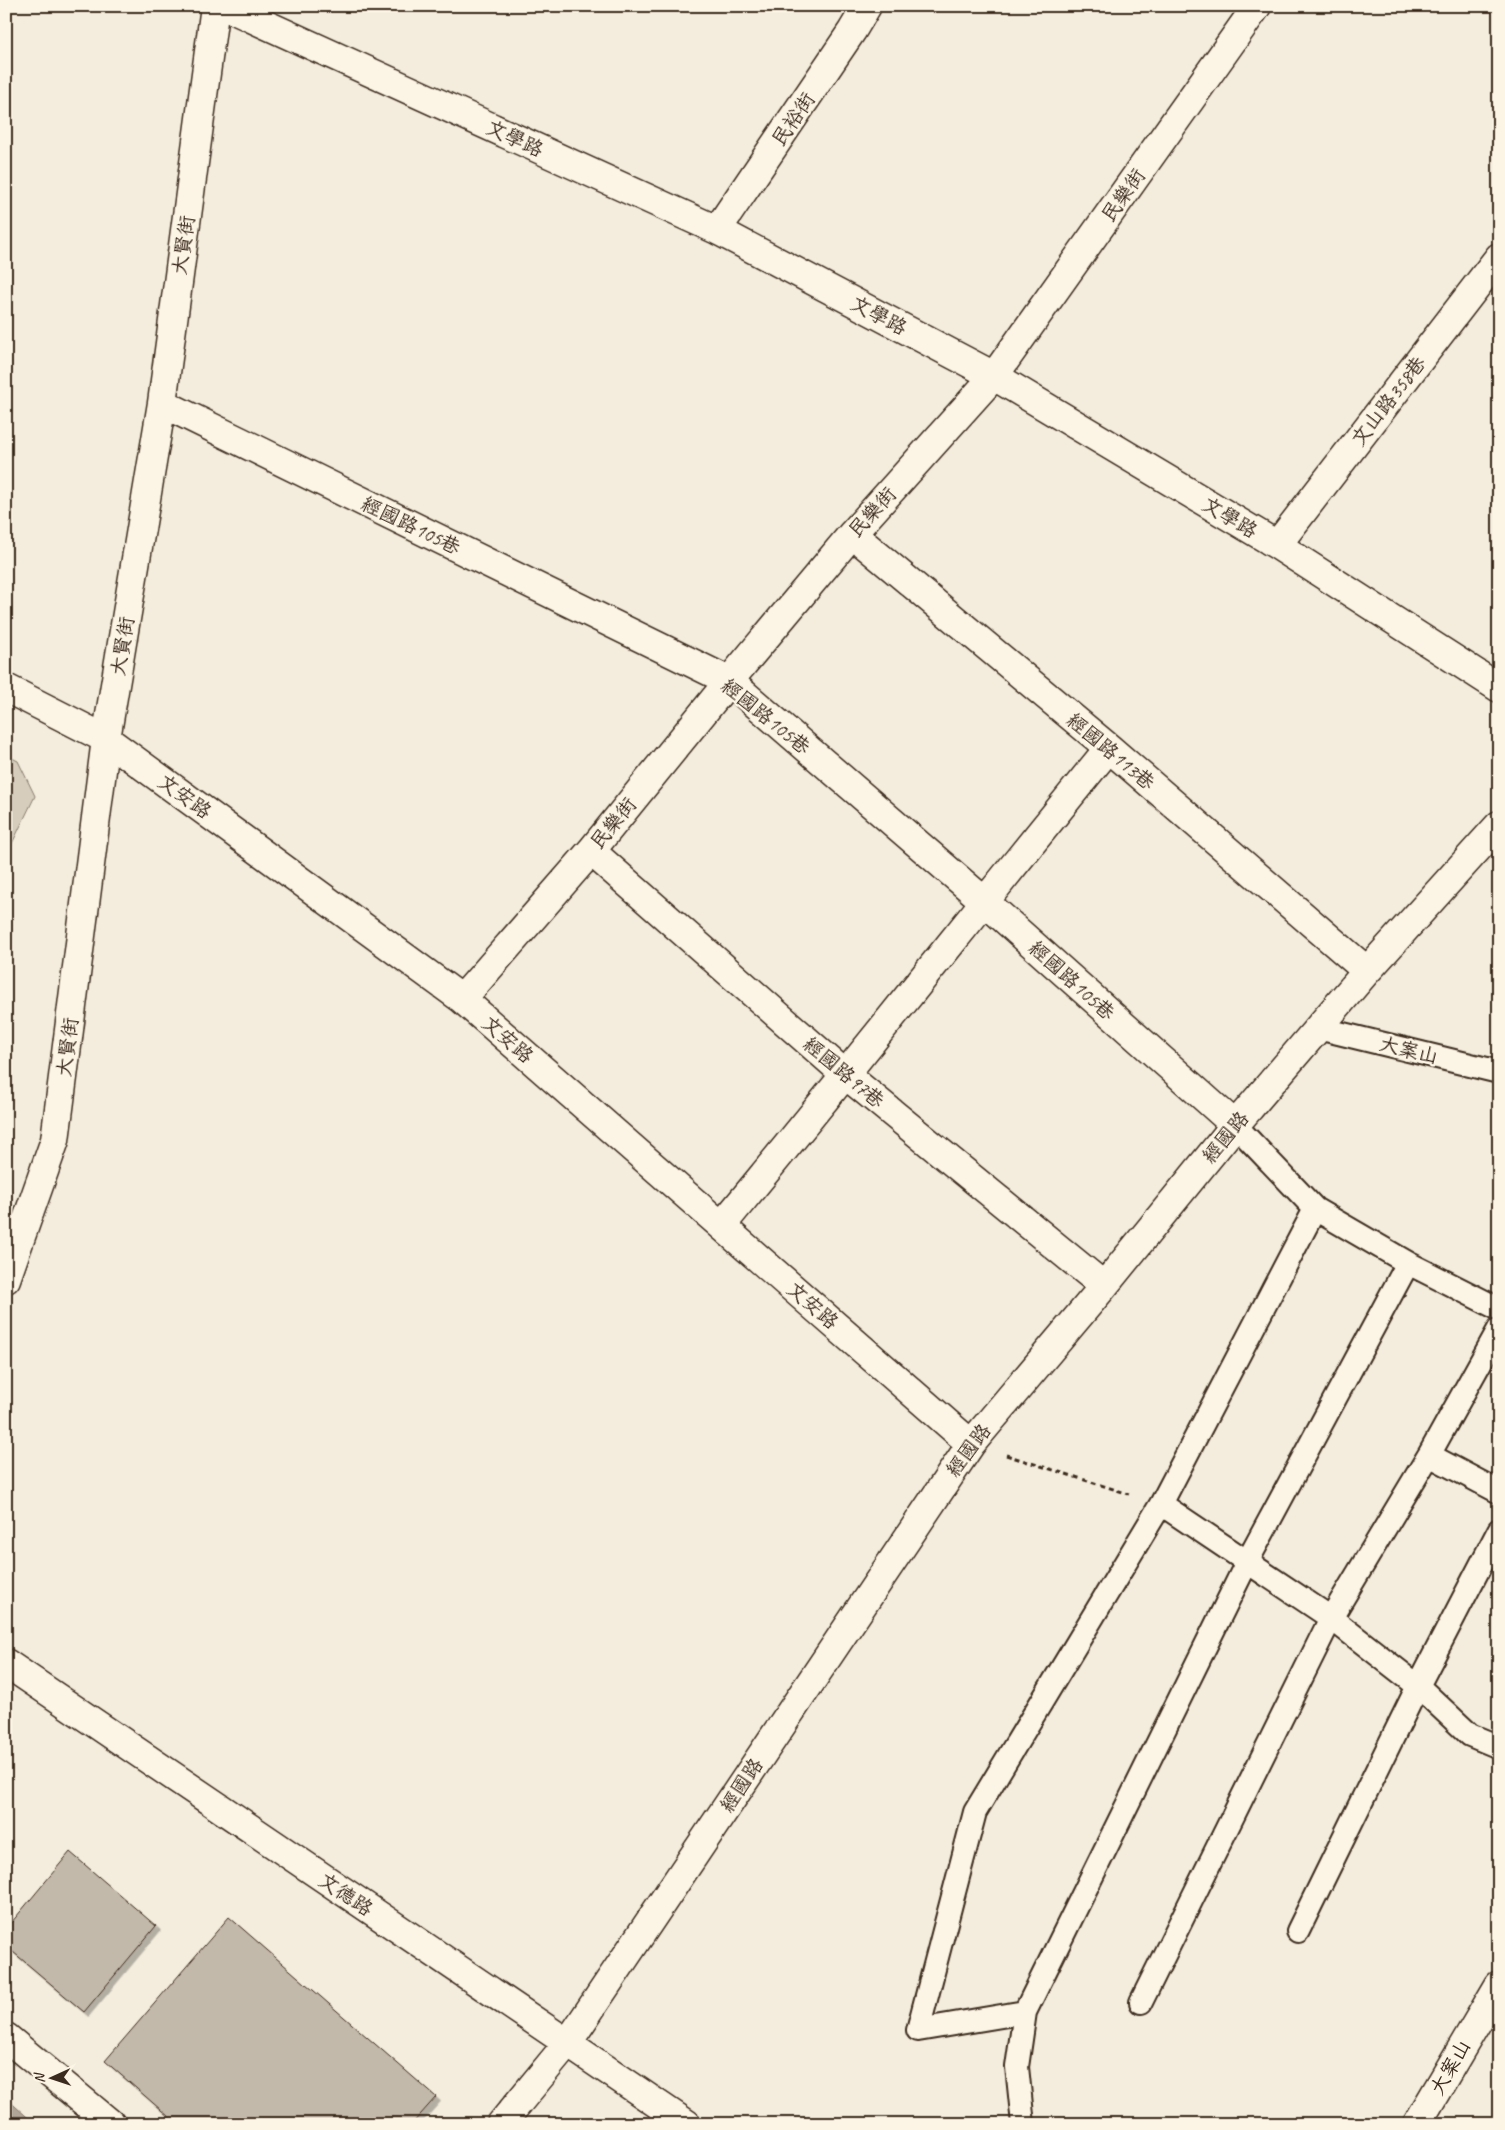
<svg xmlns="http://www.w3.org/2000/svg" width="1505" height="2130" viewBox="0 0 1505 2130" font-family="Caveat,'LXGW WenKai TC',sans-serif">
<style>
.green{fill:#d6cdbd;stroke:#887c6e}
.water{fill:#b0a596;stroke:#817466}
.building{fill:#c3b9aa;stroke:#3b2a1e;filter:url(#shadow)}
.lines{fill:none;stroke-linecap:round;stroke-linejoin:round}
.service-casing{stroke:#3b2a1e;stroke-width:26}
.minor-casing{stroke:#3b2a1e;stroke-width:31}
.path{stroke:#3b2a1e;stroke-width:3;stroke-dasharray:5 4;stroke-linecap:butt}
.service{stroke:#fcf5e5;stroke-width:22}
.minor{stroke:#fcf5e5;stroke-width:28}
.labels{text-anchor:middle;stroke-width:5;stroke-linejoin:round;paint-order:stroke}
.street-label{font-size:20px;fill:#3b2a1e;stroke:#fcf5e5}
</style>
<defs>
<filter id="shadow"><feDropShadow dx="4.5" dy="4.5" stdDeviation="0" flood-color="#0004"/></filter>
</defs>
<rect width="100%" height="100%" fill="#f4eddd"/>
<filter id="ink" filterUnits="userSpaceOnUse"><feTurbulence type="fractalNoise" baseFrequency=".02" numOctaves="2"/><feDisplacementMap in="SourceGraphic" scale="10" xChannelSelector="R" yChannelSelector="G"/><feConvolveMatrix kernelMatrix="1 2 1 2 8 2 1 2 1" color-interpolation-filters="sRGB"/></filter>
<g filter="url(#ink)">
<path class="green" d="M6 755 18 761 35 796 6 856Z"/>
<path class="water" d="M6 2098 35 2124H6Z"/>
<path class="building" d="M70 1852 156 1926 84 2012 6 1946V1929Z
M229 1917 436 2097 412 2124H177L105 2061Z"/>
<g class="lines">
<defs>
<path id="service" d="M1318 1028 1499 1072
M1235 1125 1315 1209 1408 1263 1499 1309
M1499 1329 1429 1455 1499 1492
M1161 1504 1331 1618 1418 1686 1298 1931
M1499 1530 1418 1686 1470 1735 1499 1747
M1141 2002 1331 1618 1429 1455
M1025 2012 918 2030 975 1812 1161 1504 1315 1209
M1023 2124 1017 2067 1025 2012 1247 1562 1408 1263"/>
<path id="minor" d="M225 6 717 230 994 376 1277 545 1499 688
M717 230 852 31 867 6
M162 403 729 681 984 901 1235 1125
M852 534 1109 748 1367 971
M1277 545 1499 257
M6 688 106 739 462 999 971 1444
M591 851 846 1075 1104 1286
M462 999 591 851 729 681 852 534 994 376 1257 6
M722 1225C853 1067 980 906 1109 748
M6 1279 55 1140 106 739 162 403 215 6
M6 1663 687 2124
M6 2037 111 2124
M501 2124 567 2044 971 1444 1104 1286 1235 1125 1367 971 1499 825
M1417 2124 1499 1985"/>
</defs>
<use href="#service" class="service-casing"/>
<use href="#minor" class="minor-casing"/>
<path class="path" d="M1006 1455 1129 1494"/>
<use href="#service" class="service"/>
<use href="#minor" class="minor"/>
</g>
</g>
<g class="labels">
<g class="street-label">
<text transform="translate(793 119) rotate(-56)" y="7">民裕街</text>
<text transform="translate(515 138) rotate(25)" y="7">文學路</text>
<text transform="translate(1123 195) rotate(-55)" y="7">民樂街</text>
<text transform="translate(183 245) rotate(-82)" y="7">大賢街</text>
<text transform="translate(879 315) rotate(28)" y="7">文學路</text>
<text transform="translate(1388 401) rotate(-52)" y="7">文山路358巷</text>
<text transform="translate(872 512) rotate(-48)" y="7">民樂街</text>
<text transform="translate(1230 517) rotate(31)" y="7">文學路</text>
<text transform="translate(411 525) rotate(26)" y="7">經國路105巷</text>
<text transform="translate(122 646) rotate(-81)" y="7">大賢街</text>
<text transform="translate(766 716) rotate(39)" y="7">經國路105巷</text>
<text transform="translate(1111 751) rotate(40)" y="7">經國路113巷</text>
<text transform="translate(185 796) rotate(36)" y="7">文安路</text>
<text transform="translate(613 823) rotate(-51)" y="7">民樂街</text>
<text transform="translate(1072 980) rotate(42)" y="7">經國路105巷</text>
<text transform="translate(508 1039) rotate(41)" y="7">文安路</text>
<text transform="translate(67 1047) rotate(-83)" y="7">大賢街</text>
<text transform="translate(1409 1050) rotate(14)" y="7">大案山</text>
<text transform="translate(844 1072) rotate(40)" y="7">經國路97巷</text>
<text transform="translate(1225 1137) rotate(-50)" y="7">經國路</text>
<text transform="translate(813 1305) rotate(41)" y="7">文安路</text>
<text transform="translate(968 1450) rotate(-53)" y="7">經國路</text>
<text transform="translate(741 1785) rotate(-56)" y="7">經國路</text>
<text transform="translate(346 1894) rotate(34)" y="7">文德路</text>
<text transform="translate(1450 2067) rotate(-60)" y="7">大案山</text>
</g>
</g>
<rect width="1505" height="2130" fill="none" stroke="#fcf5e5" stroke-width="25"/>
<rect x="12" y="12" width="1480" height="2105" fill="none" stroke="#3b2a1e" stroke-width="2" filter="url(#ink)"/>
<g transform="translate(52 2078) rotate(267)" stroke="#fcf5e5" stroke-width="4" paint-order="stroke">
<path d="M0-4L9 19L0 12L-9 19Z" fill="#3b2a1e"/>
<text y="-8" font-size="14" font-weight="bold" text-anchor="middle" fill="#3b2a1e">N</text>
</g>
</svg>
